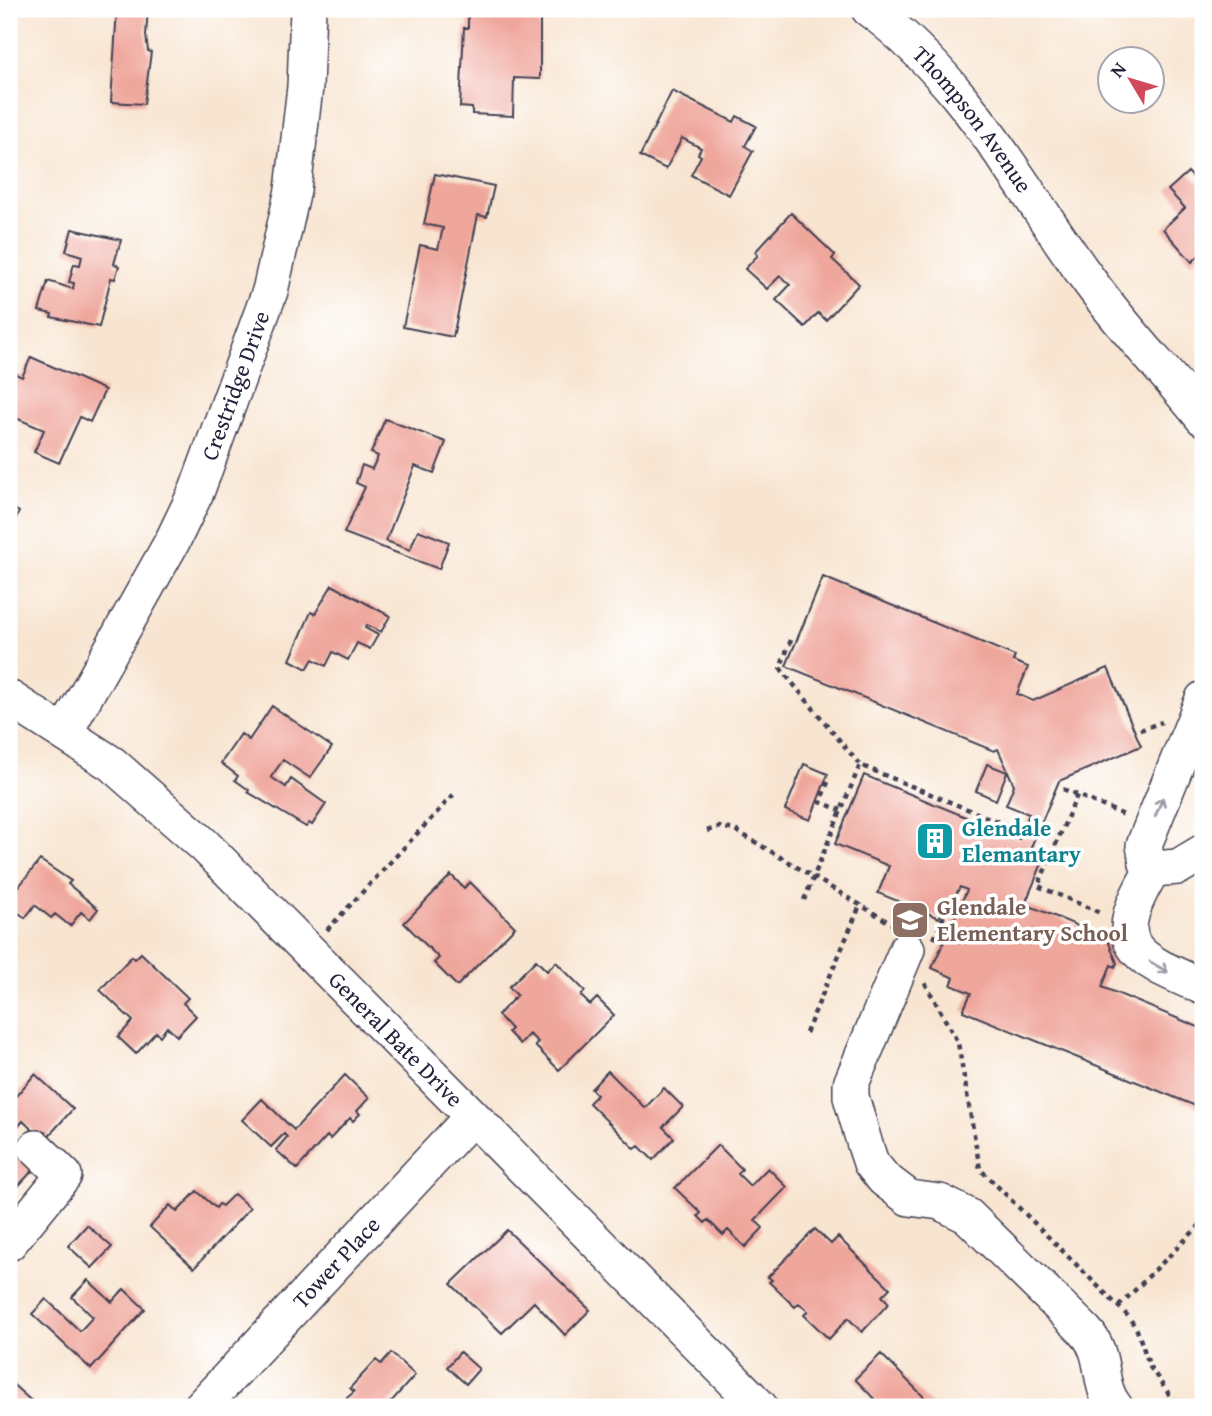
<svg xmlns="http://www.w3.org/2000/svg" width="1212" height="1416" viewBox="0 0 1212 1416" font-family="'Gentium Book Plus',serif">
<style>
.building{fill:#efa69b}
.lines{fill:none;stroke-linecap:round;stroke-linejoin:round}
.minor-casing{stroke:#423f52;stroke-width:38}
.path{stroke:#423f52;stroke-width:4.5;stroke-dasharray:5 5;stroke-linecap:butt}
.minor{stroke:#fff;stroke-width:35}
.oneway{stroke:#9c9ca7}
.labels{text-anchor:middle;stroke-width:7;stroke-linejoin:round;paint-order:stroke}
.street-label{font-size:23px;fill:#22223b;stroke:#fff}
.culture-label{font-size:23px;font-weight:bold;fill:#0d838f;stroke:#fff;text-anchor:start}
.education-label{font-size:23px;font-weight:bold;fill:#785e54;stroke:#fff;text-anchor:start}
</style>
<rect width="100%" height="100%" fill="#fff"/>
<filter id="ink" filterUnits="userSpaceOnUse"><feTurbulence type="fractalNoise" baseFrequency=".0143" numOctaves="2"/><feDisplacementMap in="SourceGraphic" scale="14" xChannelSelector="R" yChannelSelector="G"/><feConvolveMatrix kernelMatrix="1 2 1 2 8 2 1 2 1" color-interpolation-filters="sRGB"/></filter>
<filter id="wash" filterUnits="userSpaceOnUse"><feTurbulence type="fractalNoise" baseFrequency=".00686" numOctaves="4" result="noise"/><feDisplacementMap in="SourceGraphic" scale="28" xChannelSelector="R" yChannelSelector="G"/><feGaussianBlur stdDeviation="1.57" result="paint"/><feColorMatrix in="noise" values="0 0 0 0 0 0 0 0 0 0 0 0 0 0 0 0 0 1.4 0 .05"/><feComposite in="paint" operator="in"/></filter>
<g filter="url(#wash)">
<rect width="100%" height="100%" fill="#f8e5d1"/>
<g id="blocks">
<path class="building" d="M117 9 148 10 146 35 148 51 151 52 144 104 111 102Z
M468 12 540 15V79L514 78 513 116 472 114V108L460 107 464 28H468Z
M672 91 734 122 737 116 756 126 745 146 753 151 729 195 691 175 701 156 698 154 701 148 682 138 666 169 640 156Z
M1188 172 1199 183 1203 179V252L1192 262 1163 229 1185 208 1168 190Z
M435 174 494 186 487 217 478 215 453 337 403 327 420 245 438 249 443 228 424 224Z
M791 213 835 255 832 259 859 284 826 320 818 313 805 327 776 300 790 285 780 276 767 289 745 269 758 255 755 252Z
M72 229 121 240 114 264 119 266 115 279 111 278 99 327 51 317 52 314 39 311 48 281 73 289 74 283 69 282 74 264 80 265 82 256 66 251Z
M31 357 105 390 90 422 80 417 59 463 34 452 44 430 9 415V371L22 377Z
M385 419 446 442 434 473 415 466 386 541 410 550 418 530 449 542 439 569 344 533 365 487 356 483 362 465 372 469 378 456 371 453Z
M9 506 19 512 9 532Z
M823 577 1015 656 1013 661 1028 667 1017 694 1033 701 1108 668 1141 746 1059 781 1031 847 1046 854 1025 904 1107 938 1117 963 1115 967 1111 965 1102 987 1203 1029V1109L963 1011 971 993 951 985 954 978 932 968 967 890 960 887 950 905 946 903 939 918 878 893 889 866 835 844 864 775 1019 839 1029 814 1006 805 1014 785 998 749 994 751 786 666Z
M332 585 390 616 381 632 367 625 365 628 378 635 370 649 357 643 348 660 333 652 326 666 313 659 307 669 290 660 311 612 315 614Z
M272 706 332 747 310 778 283 760 271 777 286 787 291 779 326 804 312 825 309 823 306 827 248 792 249 790 235 780 238 776 221 763 241 734 249 740Z
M804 764 828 774 810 820 785 810Z
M987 764 1007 772 996 800 976 791Z
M40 860 71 881 68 884 98 909 90 919 81 912 70 926 55 914 51 918 35 905 25 918 9 905V899Z
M451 875 464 888 470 882 515 927 457 986 434 963 439 958 404 923Z
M141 953 188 998 183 1003 196 1016 177 1036 167 1027 160 1036 156 1032 136 1054 118 1037 133 1021 100 990 132 956 135 959Z
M536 960 547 971 556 962 585 991 581 996 590 1005 597 998 614 1015 559 1070 535 1046 538 1042 529 1034 520 1044 508 1032 511 1029 498 1015 517 995 509 987Z
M608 1071 645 1108 664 1088 683 1107 663 1127 674 1138 653 1160 639 1146 635 1149 589 1103 597 1095 591 1089Z
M35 1074 73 1109 44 1141 23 1121 9 1137V1104Z
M345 1075 369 1098 357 1111 360 1114 353 1121 350 1118 330 1139 327 1136 297 1169 276 1150 287 1137 284 1134 271 1147 242 1120 262 1099 294 1130Z
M718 1145 742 1169 738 1174 750 1186 768 1168 787 1187 755 1220 763 1228 745 1247 728 1230 723 1235 708 1220 705 1223 698 1216 701 1213 675 1188Z
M9 1146 34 1169 9 1196Z
M197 1191 216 1208 219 1204 222 1206 234 1194 250 1208 194 1268 150 1227 170 1205 177 1212Z
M87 1225 112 1247 92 1268 68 1246Z
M815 1229 831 1244 838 1237 890 1288 882 1296 889 1303 862 1332 848 1318 829 1339 804 1315 808 1311 799 1303 795 1307 769 1282 772 1280 768 1277Z
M507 1230 590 1310 565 1335 534 1302 502 1333 451 1284Z
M88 1280 112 1302 124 1289 145 1309 91 1369 32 1314 46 1299 80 1331 93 1317 72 1297Z
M460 1352 479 1369 466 1384 447 1367Z
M391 1353 415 1375 389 1404 393 1407H336L354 1392 350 1388 376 1360 381 1364Z
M881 1354 934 1407H882L855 1379Z
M9 1381 38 1407H9Z"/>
</g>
</g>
<g filter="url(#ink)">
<use href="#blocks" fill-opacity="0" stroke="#423f52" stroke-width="2"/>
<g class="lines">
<defs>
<g id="minor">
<path id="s1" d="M869 9C964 78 1019 185 1087 278 1122 327 1165 371 1203 418"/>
<path id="s2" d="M9 698 112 764 204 845 760 1407"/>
<path id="s3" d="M65 732 173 540 197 490 270 291 293 190 305 87 308 9"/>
<path d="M1153 869 1147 863 1144 845 1203 699"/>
<path d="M1153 869C1106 945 1131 956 1203 987"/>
<path d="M1153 869 1178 867 1203 852"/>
<path d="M907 949 851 1084V1097L865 1145 871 1163 884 1179 909 1198 940 1202 968 1216 1085 1331C1108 1355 1096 1384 1115 1407"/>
<path d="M9 1243 64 1175 36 1148"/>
<path id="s4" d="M201 1407 472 1117"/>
</g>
</defs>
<use href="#minor" class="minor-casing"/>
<path class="path" d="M791 640 780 668 860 765
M1140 730 1162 722
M828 782 820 802 841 810
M1063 789 1124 815
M1077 795 1038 886 1103 914
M707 831 719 827 735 830 892 924
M804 900 860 765 1006 825
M327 930 456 792
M934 939 946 911
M925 983 958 1043 980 1169 1129 1317 1137 1330 1150 1367 1178 1407
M806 1033 861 903
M1119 1306 1203 1222"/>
<use href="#minor" class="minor"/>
</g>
<defs><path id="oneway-shaft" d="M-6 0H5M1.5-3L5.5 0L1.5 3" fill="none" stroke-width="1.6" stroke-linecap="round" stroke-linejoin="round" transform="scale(1.75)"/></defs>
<g class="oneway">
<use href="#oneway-shaft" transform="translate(1159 807) rotate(-68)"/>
<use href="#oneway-shaft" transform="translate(1159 967) rotate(31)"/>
</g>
</g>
<defs>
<symbol id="building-square" viewBox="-11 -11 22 22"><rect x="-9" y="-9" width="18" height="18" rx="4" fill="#0f9aa8" stroke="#fff"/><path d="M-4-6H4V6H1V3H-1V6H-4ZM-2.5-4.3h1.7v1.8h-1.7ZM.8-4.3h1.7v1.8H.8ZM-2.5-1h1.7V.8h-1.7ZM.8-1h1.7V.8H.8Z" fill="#fff"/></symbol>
<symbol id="school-square" viewBox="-11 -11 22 22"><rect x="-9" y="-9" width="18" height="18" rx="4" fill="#8d6e63" stroke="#fff"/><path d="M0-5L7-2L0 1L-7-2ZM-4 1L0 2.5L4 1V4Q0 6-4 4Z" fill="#fff"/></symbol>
</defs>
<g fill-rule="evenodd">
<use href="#building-square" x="913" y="819" width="44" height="44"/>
<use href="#school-square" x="888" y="898" width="44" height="44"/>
</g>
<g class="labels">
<g class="street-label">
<text dy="8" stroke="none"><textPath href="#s1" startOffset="152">Thompson Avenue</textPath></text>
<text dy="8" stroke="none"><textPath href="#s3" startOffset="387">Crestridge Drive</textPath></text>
<text dy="8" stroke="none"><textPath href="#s2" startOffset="518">General Bate Drive</textPath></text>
<text dy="8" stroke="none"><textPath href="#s4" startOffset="198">Tower Place</textPath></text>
</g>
<g class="culture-label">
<text x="962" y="836">Glendale<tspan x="962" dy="26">Elemantary</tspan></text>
</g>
<g class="education-label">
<text x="937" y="915">Glendale<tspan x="937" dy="26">Elementary School</tspan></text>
</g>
</g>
<rect width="1212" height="1416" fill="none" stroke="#fff" stroke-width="35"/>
<g transform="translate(1131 80) rotate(308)"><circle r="33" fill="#ffffff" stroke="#a7a7b1" stroke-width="2"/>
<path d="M0-5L12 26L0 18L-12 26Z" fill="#d1495b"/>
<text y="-10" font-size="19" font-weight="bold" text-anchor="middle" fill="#22223b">N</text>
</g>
</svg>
